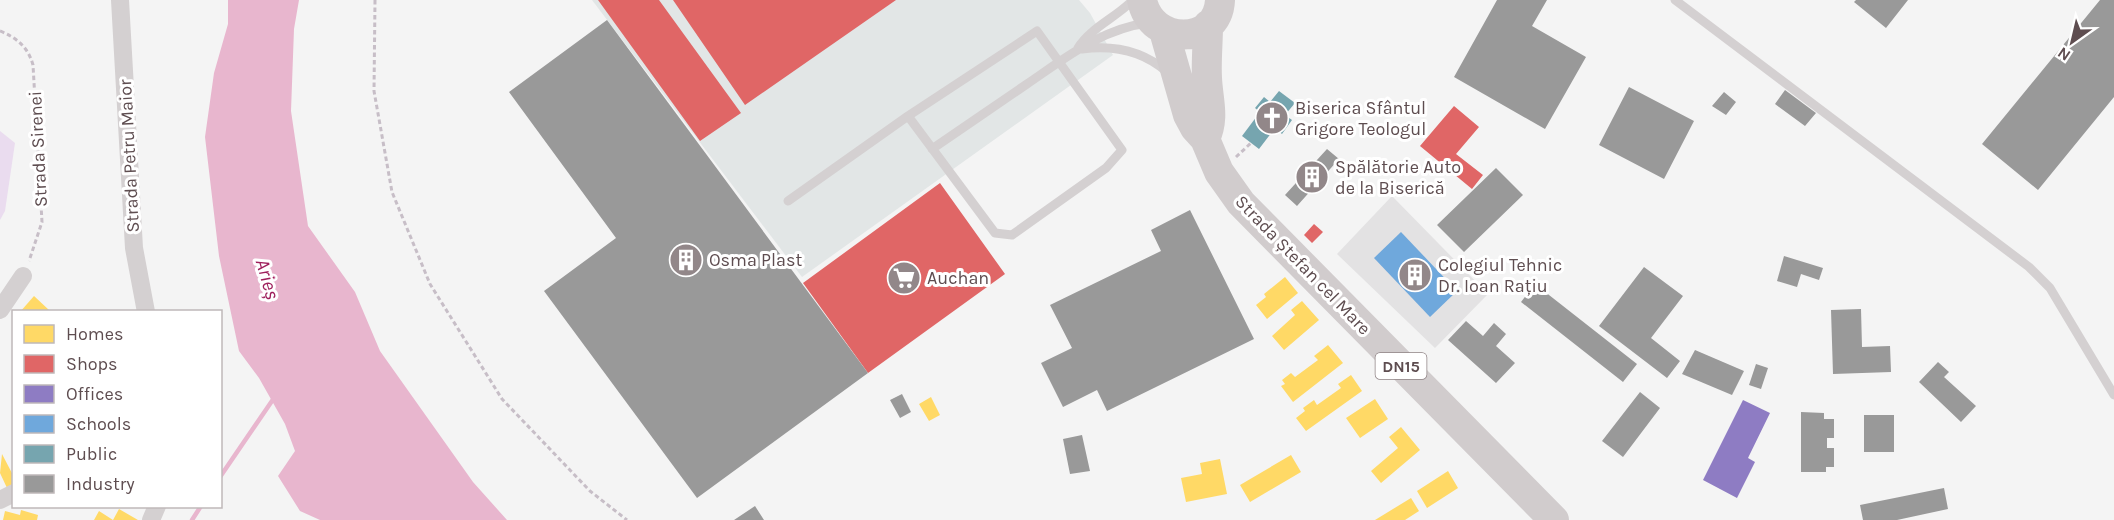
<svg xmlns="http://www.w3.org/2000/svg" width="2114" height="520" viewBox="0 0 2114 520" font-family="Karla,sans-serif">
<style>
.commercial{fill:#e2e6e6}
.education{fill:#e3e2e3}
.green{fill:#eadcef}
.water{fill:#e8b6ce}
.homes{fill:#ffd966}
.shops{fill:#e06666}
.offices{fill:#8e7cc3}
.schools{fill:#6fa8dc}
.public{fill:#76a5af}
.industry{fill:#999}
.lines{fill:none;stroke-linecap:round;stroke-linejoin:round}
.stream{stroke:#e8b6ce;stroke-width:4.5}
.path{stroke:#c7bec7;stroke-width:3;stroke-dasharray:4.5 3;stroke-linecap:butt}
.service{stroke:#d4d0d1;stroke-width:9}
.minor{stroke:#d4d0d1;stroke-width:18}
.primary{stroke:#d1cccd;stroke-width:30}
.labels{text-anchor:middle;stroke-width:6;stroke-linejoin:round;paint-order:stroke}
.shield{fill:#fff;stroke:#8e8284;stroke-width:1.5}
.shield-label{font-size:16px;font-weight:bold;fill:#5e4d50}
.poi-label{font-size:18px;fill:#5e4d50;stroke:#fff;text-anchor:start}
.street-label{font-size:18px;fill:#5e4d50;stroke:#fff}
.water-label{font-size:20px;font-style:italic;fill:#9e1f5c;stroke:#fff}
</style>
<rect width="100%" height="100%" fill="#f4f4f4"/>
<path class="commercial" d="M592 0H1079L1090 13 1113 55 802 277Z"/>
<path class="education" d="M1392 196 1488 294 1435 348 1337 254Z"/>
<path class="green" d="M0 131 15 143 5 211 0 220Z"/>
<path class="water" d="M228 0H299L294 29 291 111 308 226 355 292 380 351 473 482 507 520H320L300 511 278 476 295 451 285 424 259 378 239 351 219 256 205 137 214 73 228 24Z"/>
<path class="homes" d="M1285 277 1298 293 1267 319 1256 305 1266 297 1264 294Z
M34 296 49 310 47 312H20Z
M1302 301 1319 320 1284 350 1272 336 1295 315 1291 310Z
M1328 345 1343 363 1293 402 1281 386 1285 384 1282 380 1291 373 1295 377 1318 360 1314 356Z
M1351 375 1362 391 1306 431 1296 418 1305 411 1303 408 1314 400 1317 405 1341 388 1338 384Z
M931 397 940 415 929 421 919 404Z
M1375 399 1388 419 1360 438 1346 418Z
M1401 427 1420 450 1381 483 1371 471 1398 448 1389 437Z
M2 454 14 477V485L7 488 0 473Z
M1291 455 1301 472 1250 502 1240 485Z
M1220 459 1227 494 1186 502 1181 478 1202 474 1200 463Z
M1448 471 1458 488 1427 508 1417 491Z
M1411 498 1419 511 1405 520H1375Z
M119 509 138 520H94L99 511 113 520Z
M21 510 38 515 37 520H3L5 511 20 515Z"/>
<path class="shops" d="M598 0H659L741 113 700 141Z
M673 0H896L745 105Z
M1454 106 1479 127 1456 154 1483 175 1472 189 1420 146Z
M940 183 1005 274 868 373 803 283Z
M1314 224 1323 232 1312 243 1304 235Z"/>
<path class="offices" d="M1743 400 1770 413 1748 458 1755 462 1737 498 1703 480Z"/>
<path class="schools" d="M1401 232 1457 291 1430 317 1374 258Z"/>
<path class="public" d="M1279 91 1295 103 1285 115 1292 120 1282 134 1275 128 1259 149 1242 136 1260 112 1255 108 1264 97 1270 102Z"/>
<path class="industry" d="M1497 0H1547L1532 26 1586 57 1545 129 1454 77Z
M1856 0H1908L1886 28 1854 2Z
M2100 0H2114V97L2038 190 1982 144Z
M607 20 868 373 697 498 544 291 616 238 509 92Z
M1629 87 1694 121 1664 179 1599 145Z
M1785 90 1816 113 1805 126 1775 104Z
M1724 92 1736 102 1726 115 1712 106Z
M1327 149 1339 159 1297 206 1285 195Z
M1496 168 1523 195 1464 252 1437 225Z
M1190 210 1254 339 1107 411 1097 390 1063 407 1041 363 1072 348 1050 305 1161 251 1151 230Z
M1784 256 1823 268 1819 280 1801 274 1797 287 1777 281Z
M1644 267 1683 296 1651 338 1680 361 1667 378 1599 326Z
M1535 284 1637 364 1623 382 1521 302Z
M1861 309 1862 347 1890 346 1891 372 1833 374 1831 310Z
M1466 321 1483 336 1494 323 1506 334 1496 346 1515 363 1496 383 1448 340Z
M1695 350 1744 371 1732 395 1682 374Z
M1938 362 1949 372 1944 377 1976 406 1961 422 1919 382Z
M1756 364 1768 368 1761 389 1749 385Z
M1640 392 1660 408 1623 457 1602 441Z
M902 394 911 412 900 418 890 400Z
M1801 412 1824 413V419H1834V438H1827V448H1834V467H1826V472H1801Z
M1864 415H1894V452H1864Z
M1082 435 1090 471 1070 474 1063 439Z
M1944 488 1948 509 1897 520H1863L1860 505Z
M755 506 764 520H734Z"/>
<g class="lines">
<path class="stream" d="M220 477 274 398
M192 520 201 506"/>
<path class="path" d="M375 0 374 91 392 192 430 284 502 399 590 491 627 520
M0 31C17 38 28 47 33 65L42 222 29 261
M1236 157 1251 143"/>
<path class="service" d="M1675 0 2029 267 2050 288 2114 395
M1078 48C1090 28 1117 17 1133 0
M1082 49C1113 45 1142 50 1167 72
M932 149C964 127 995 106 1027 84 1064 59 1102 28 1149 23
M788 201 908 116 1037 31 1122 150 1106 168 1012 235 995 233 908 116"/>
<path class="minor" d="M120 0 134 248 146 312
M0 310 23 276
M0 500 14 493
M151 520 157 506"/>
<path class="primary" d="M1142 0C1151 46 1218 46 1220 0
M1164 31 1188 115 1195 128 1205 139 1219 172 1241 203 1554 520
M1205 139C1215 117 1208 101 1207 78 1206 61 1208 43 1208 25"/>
</g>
<defs>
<symbol id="church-disc" viewBox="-11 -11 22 22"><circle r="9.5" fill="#928789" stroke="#fff"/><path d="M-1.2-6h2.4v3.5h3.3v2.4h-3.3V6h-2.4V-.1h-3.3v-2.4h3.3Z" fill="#fff"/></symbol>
<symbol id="building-disc" viewBox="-11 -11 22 22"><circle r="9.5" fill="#928789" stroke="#fff"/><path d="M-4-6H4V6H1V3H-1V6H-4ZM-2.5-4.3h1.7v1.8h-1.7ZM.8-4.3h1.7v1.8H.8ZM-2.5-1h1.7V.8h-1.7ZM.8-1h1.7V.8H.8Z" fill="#fff"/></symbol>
<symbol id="supermarket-disc" viewBox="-11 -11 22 22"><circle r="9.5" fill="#928789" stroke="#fff"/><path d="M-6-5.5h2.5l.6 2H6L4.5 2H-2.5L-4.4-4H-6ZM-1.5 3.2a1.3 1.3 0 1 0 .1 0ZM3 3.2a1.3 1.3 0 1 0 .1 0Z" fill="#fff"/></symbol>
</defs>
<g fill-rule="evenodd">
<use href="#church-disc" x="1253" y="99" width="38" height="38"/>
<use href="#building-disc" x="1293" y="158" width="38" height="38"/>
<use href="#building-disc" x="667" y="241" width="38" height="38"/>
<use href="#building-disc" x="1396" y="256" width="38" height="38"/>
<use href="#supermarket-disc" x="885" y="259" width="38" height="38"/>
</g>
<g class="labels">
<rect class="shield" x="1375.5" y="353" width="51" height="26" rx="4.5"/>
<g class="shield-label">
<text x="1401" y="372">DN15</text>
</g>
<g class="poi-label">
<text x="1295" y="114">Biserica Sfântul<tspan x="1295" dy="21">Grigore Teologul</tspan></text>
<text x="1335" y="173">Spălătorie Auto<tspan x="1335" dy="21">de la Biserică</tspan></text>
<text x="709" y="266">Osma Plast</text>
<text x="1438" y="271">Colegiul Tehnic<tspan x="1438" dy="21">Dr. Ioan Rațiu</tspan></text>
<text x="927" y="284">Auchan</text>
</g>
<g class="street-label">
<text transform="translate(38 149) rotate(-93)" y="6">Strada Sirenei</text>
<text transform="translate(129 156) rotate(-93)" y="6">Strada Petru Maior</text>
<text transform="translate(1303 265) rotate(46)" y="6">Strada Ștefan cel Mare</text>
</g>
<g class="water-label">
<text transform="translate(268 279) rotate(74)" y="7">Arieș</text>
</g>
</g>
<rect x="12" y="310" width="210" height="198" fill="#ffffff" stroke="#bfb8b9" stroke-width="1.5"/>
<rect x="24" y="325" width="30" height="18" fill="#ffd966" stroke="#bfb8b9" stroke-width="1.5"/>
<text x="66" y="340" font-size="18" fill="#5e4d50">Homes</text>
<rect x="24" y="355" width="30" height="18" fill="#e06666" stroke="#bfb8b9" stroke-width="1.5"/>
<text x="66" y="370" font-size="18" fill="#5e4d50">Shops</text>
<rect x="24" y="385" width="30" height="18" fill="#8e7cc3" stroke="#bfb8b9" stroke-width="1.5"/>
<text x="66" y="400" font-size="18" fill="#5e4d50">Offices</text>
<rect x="24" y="415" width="30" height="18" fill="#6fa8dc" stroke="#bfb8b9" stroke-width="1.5"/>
<text x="66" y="430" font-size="18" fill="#5e4d50">Schools</text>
<rect x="24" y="445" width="30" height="18" fill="#76a5af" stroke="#bfb8b9" stroke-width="1.5"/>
<text x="66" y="460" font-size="18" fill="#5e4d50">Public</text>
<rect x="24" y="475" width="30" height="18" fill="#999999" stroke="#bfb8b9" stroke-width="1.5"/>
<text x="66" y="490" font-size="18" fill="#5e4d50">Industry</text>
<g transform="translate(2072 42) rotate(214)" stroke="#ffffff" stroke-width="4.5" paint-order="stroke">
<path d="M0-4.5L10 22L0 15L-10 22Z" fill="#5e4d50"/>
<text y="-9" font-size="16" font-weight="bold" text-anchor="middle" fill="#5e4d50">N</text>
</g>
</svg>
